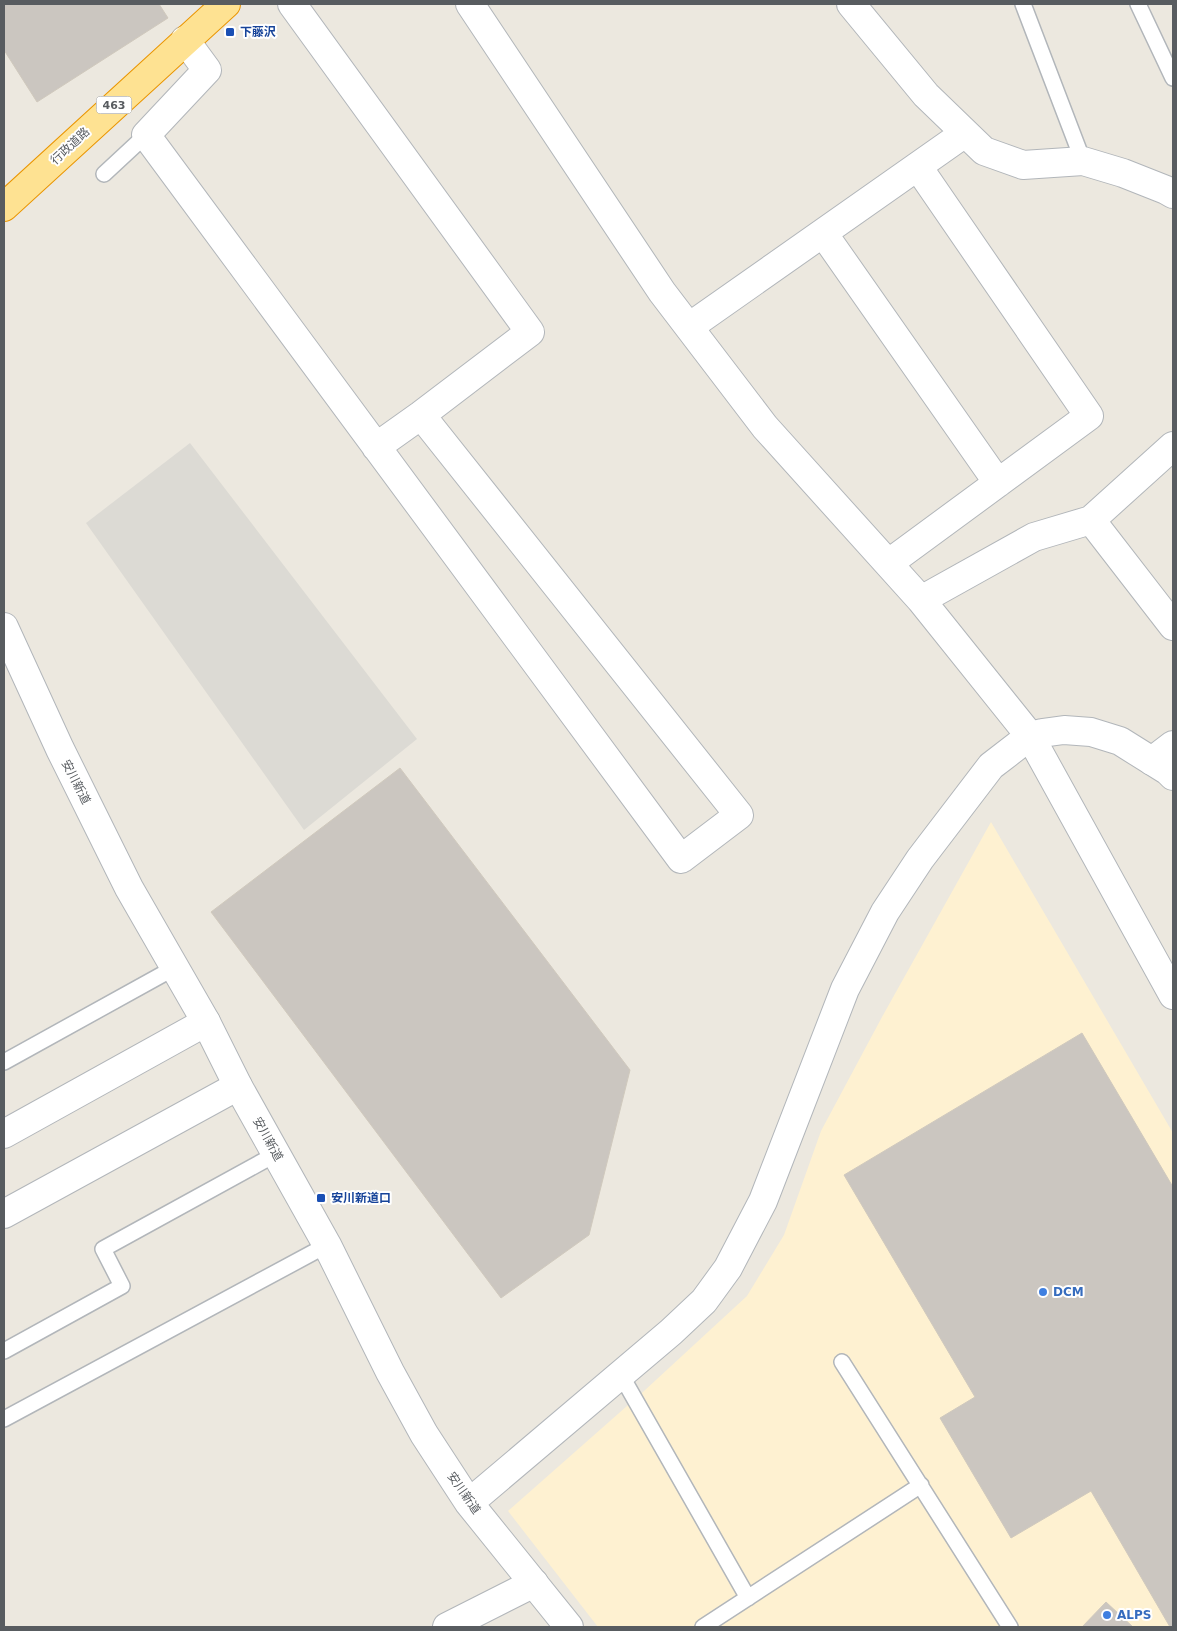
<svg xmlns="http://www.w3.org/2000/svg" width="1177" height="1631" viewBox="0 0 1177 1631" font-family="'DejaVu Sans','Noto Sans JP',sans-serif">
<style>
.commercial{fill:#fef1d1}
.industrial{fill:#dcdad4}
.building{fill:#cbc6c0;stroke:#d0c9bd}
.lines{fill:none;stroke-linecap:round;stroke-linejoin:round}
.service-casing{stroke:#b2b6ba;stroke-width:18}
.minor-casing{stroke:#b2b6ba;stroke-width:30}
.tertiary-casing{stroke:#b2b6ba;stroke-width:30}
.trunk-casing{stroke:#ea9500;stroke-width:30}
.service{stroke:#fff;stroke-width:15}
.minor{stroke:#fff;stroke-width:28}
.tertiary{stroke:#fff;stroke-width:28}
.trunk{stroke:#fee292;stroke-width:28}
.transit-dot{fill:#1a4fb4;stroke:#fff;stroke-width:2}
.shop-dot{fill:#3f7fe0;stroke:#fff;stroke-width:2}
.labels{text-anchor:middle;stroke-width:4;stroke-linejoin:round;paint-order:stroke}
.shield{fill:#fff;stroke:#8a8d90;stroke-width:1}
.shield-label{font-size:11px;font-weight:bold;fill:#585c60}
.transit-label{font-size:12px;font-weight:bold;fill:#164399;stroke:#fff;text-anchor:start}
.street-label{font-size:12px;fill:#585c60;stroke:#fff}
.shop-label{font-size:12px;font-weight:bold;fill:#366cbe;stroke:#fff;text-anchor:start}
</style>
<rect width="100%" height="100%" fill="#ece8df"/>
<path class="commercial" d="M991 822 1173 1133V1627H598L508 1511 644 1391 747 1296 784 1235 821 1131 882 1017Z"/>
<path class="industrial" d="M190 443 417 739 304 830 86 523Z"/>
<path class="building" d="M4 4H159L168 18 37 102 4 50Z
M400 768 630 1070 589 1235 501 1298 211 912Z
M1082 1033 1173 1187V1627H1170L1091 1491 1011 1538 940 1418 975 1397 844 1175Z
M1106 1602 1133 1627H1082Z"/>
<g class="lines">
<defs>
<path id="service" d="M1023 4 1083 161
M1138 4 1173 78
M104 174 146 135
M4 1062 174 968
M4 1351 122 1286 103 1249 276 1154
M842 1362 1010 1627
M621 1375 748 1598
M4 1419 327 1245
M703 1627 921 1485"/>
<path id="minor" d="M292 4 530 332 421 415 376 447
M470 4 662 292 765 427 921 600 1030 736 1173 995
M851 4 926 95 984 151 1023 165 1083 161 1123 173 1166 190 1173 194
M185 40 207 70 146 135 681 859 739 815 421 415
M823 233 998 483
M689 327 965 133
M1091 520 1173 626
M889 563 1089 416 918 167
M921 600 1034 537 1091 520 1173 446
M1152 761 1173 745
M4 1134 206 1022
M4 1214 238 1086
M447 1627 534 1583"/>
<path id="tertiary" d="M4 627 60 749 129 888 206 1022 238 1086 327 1245 390 1372 424 1434 469 1503 569 1627
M469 1503 671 1332 704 1301 728 1268 763 1201 845 989 885 912 920 859 991 766 1030 736 1042 733 1064 730 1091 732 1120 741 1168 771 1173 776"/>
<path id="trunk" d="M4 207 226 4"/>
</defs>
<use href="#service" class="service-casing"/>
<use href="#minor" class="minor-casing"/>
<use href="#tertiary" class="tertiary-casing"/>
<use href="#trunk" class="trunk-casing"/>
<use href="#service" class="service"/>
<use href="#minor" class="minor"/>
<use href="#tertiary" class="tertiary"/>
<use href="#trunk" class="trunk"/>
</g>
<g class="transit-dot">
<rect x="225" y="27" width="10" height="10" rx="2.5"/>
<rect x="316" y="1193" width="10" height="10" rx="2.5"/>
</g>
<g class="shop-dot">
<circle cx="1043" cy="1292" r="5"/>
<circle cx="1107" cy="1615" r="5"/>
</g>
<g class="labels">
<rect class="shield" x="96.5" y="96.5" width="35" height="17" rx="4"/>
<g class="shield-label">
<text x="114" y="109">463</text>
</g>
<g class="transit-label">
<text x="240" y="36">下藤沢</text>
<text x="331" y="1202">安川新道口</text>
</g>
<g class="street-label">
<text transform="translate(70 146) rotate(-43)" y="4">行政道路</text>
<text transform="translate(76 782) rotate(63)" y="4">安川新道</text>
<text transform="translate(268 1139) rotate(61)" y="4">安川新道</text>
<text transform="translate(464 1493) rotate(55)" y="4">安川新道</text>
</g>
<g class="shop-label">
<text x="1053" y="1296">DCM</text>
<text x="1117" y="1619">ALPS</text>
</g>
</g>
<rect width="1177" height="1631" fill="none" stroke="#585c60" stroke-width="10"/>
</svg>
